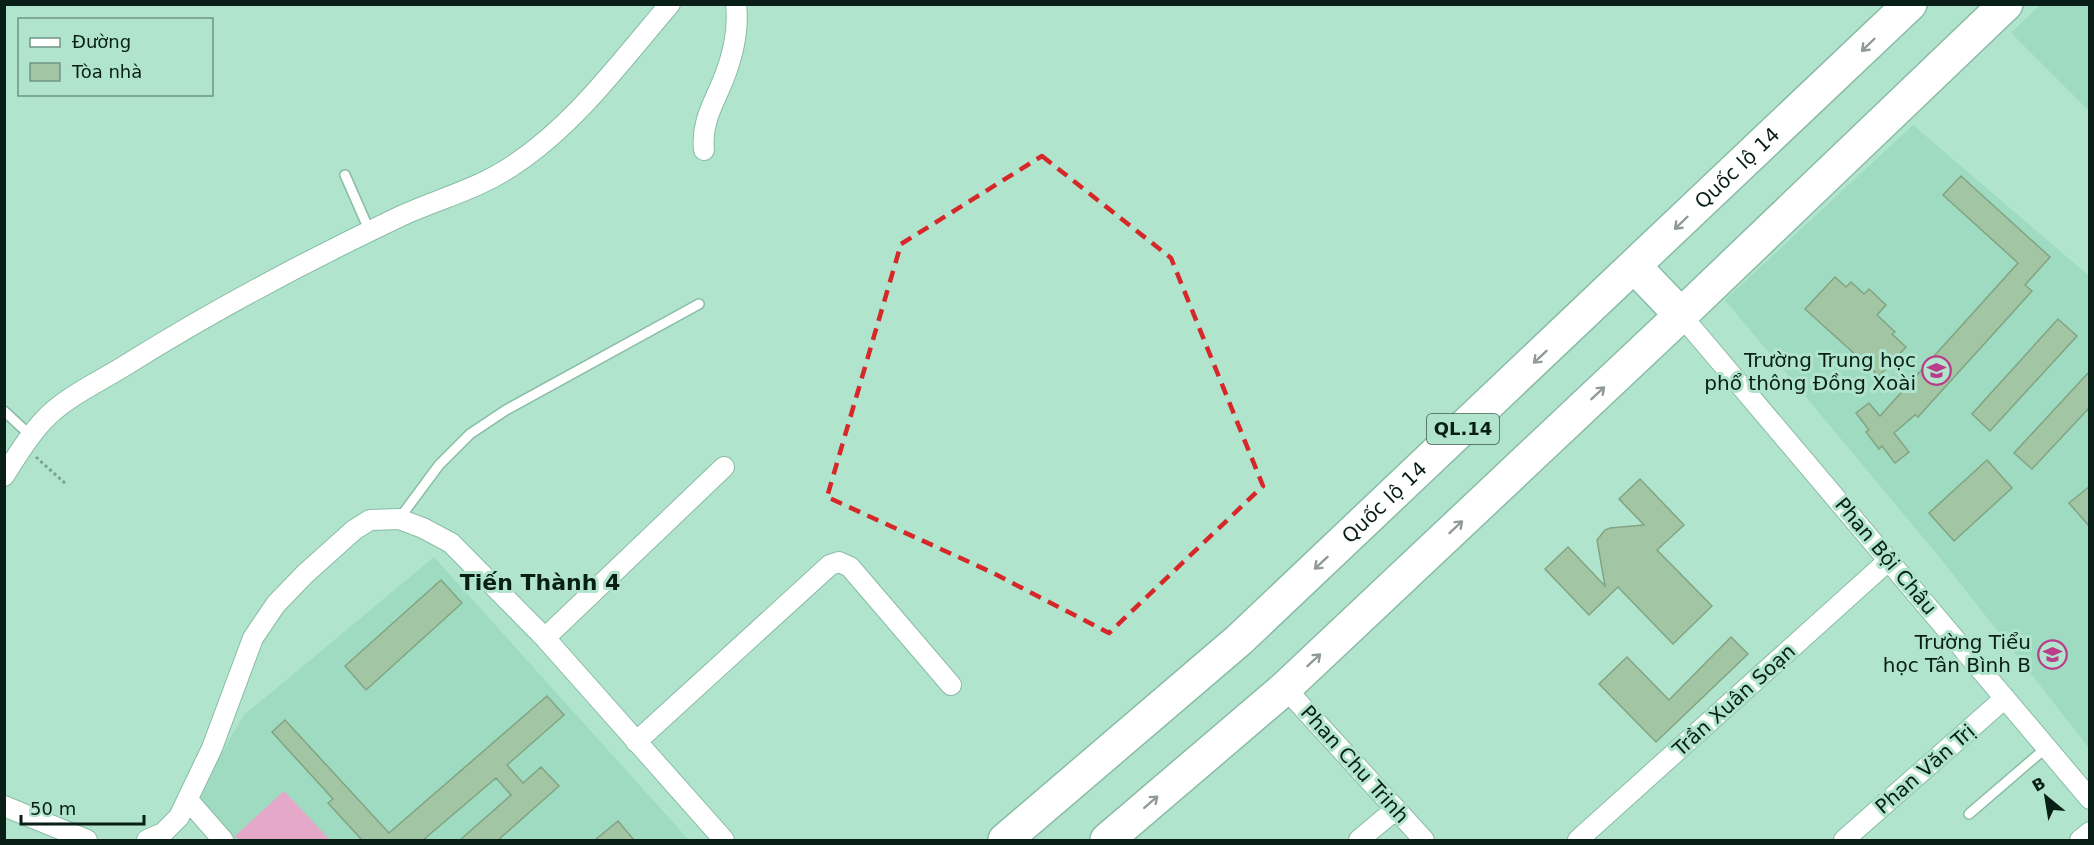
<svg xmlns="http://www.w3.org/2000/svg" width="2094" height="845" viewBox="0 0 2094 845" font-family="'DejaVu Sans',sans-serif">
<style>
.built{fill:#9edbc1}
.green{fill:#e5a8c9}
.building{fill:#a2c6a4;stroke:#81a483;stroke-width:1.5}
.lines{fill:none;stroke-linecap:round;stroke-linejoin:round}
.lane-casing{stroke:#89bca6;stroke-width:12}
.street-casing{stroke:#89bca6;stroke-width:22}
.highway-casing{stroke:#89bca6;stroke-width:36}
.path{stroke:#79a391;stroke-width:3;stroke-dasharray:3 3;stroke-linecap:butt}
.lane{stroke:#fff;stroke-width:9}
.street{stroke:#fff;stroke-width:20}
.highway{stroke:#fff;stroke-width:33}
.oneway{stroke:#909a96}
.marked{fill:none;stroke:#d62828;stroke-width:4.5;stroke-dasharray:12 8;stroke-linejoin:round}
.labels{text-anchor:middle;stroke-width:6;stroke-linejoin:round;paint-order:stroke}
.shield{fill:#b0e4cd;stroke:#3b594d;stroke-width:1.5}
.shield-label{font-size:18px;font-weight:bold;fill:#091e16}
.street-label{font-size:20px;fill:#091e16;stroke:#b0e4cd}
.poi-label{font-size:20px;fill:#091e16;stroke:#b0e4cd;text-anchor:end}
.quarter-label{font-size:22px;font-weight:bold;fill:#091e16;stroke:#b0e4cd}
</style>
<rect width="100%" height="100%" fill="#b0e4cd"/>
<path class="built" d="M2041 4 2089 5V111L2011 33Z
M1913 125 2089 276V748L1941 559 1725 300Z
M434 557 689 840H234L195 797 244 715Z"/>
<path class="green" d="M284 791 330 840H240L235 836Z"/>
<path class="building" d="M1961 176 2050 257 2025 285 2032 291 1918 417 1915 415 1894 433 1909 452 1895 463 1882 446 1879 449 1866 432 1869 430 1856 413 1869 403 1880 416 2018 263 1943 195Z
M1835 277 1846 287 1851 282 1864 294 1869 289 1886 305 1877 315 1895 332 1892 334 1906 347 1879 376 1805 309Z
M2058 319 2077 336 1990 431 1972 414Z
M2090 371V407L2032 469 2014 453Z
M1987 460 2012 488 1954 541 1929 513Z
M1640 479 1684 525 1657 550 1712 606 1673 644 1618 587 1589 615 1545 569 1568 547 1605 586 1597 540 1605 530 1610 528 1644 525 1619 499Z
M2090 486V527L2069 503Z
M441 580 462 603 366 690 345 666Z
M1731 637 1748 654 1656 742 1599 684 1627 657 1669 700Z
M547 696 564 715 507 765 523 783 541 767 559 786 498 840H460L511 795 496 778 423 840H362L328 803 333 799 272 732 285 720 389 833Z
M618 821 634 840H595Z"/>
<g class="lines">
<defs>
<path id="lane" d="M345 175 370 232
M4 411 31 436
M399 519 439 465 470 434 506 410 699 304
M1969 814 2047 747"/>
<path id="street" d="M704 150C701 122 714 103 724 78 733 55 739 29 736 4
M1681 315 2090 799
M4 476C16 457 28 437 43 421 65 397 99 382 126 365 214 310 306 261 401 216 438 199 478 189 512 166 575 125 621 61 670 4
M545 638 724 467
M1285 688 1424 840
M636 742 830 565 839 562 850 567 951 685
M188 800 223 840
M4 806 87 840
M147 840 163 833 179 817 212 748 253 638 276 604 305 574 354 530 370 520 399 519 423 528 451 543 545 638 724 840
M1359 840 1396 809
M1578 840 1889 560
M1844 840 2005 698
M2080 840 2090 832"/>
<g id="highway">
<path d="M1635 267 1681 315"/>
<path id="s1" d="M1005 840 1239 640 1910 4"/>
<path d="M1107 840 1285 688 1681 315 2006 4"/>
</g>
</defs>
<use href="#lane" class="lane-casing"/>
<use href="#street" class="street-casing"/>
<use href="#highway" class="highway-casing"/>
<path class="path" d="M36 457 66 484"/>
<use href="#lane" class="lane"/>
<use href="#street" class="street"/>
<use href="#highway" class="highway"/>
</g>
<defs><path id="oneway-shaft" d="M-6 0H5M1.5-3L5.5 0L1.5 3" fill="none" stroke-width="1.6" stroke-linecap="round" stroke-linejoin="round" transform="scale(1.5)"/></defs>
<g class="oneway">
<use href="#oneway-shaft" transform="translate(1868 45) rotate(136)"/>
<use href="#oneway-shaft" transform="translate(1681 223) rotate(136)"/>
<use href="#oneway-shaft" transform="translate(1540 357) rotate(137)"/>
<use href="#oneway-shaft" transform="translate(1598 393) rotate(-43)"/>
<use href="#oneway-shaft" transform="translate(1456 527) rotate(-43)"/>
<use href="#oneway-shaft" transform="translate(1321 563) rotate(137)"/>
<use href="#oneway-shaft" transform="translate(1314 660) rotate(-43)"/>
<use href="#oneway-shaft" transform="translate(1151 802) rotate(-41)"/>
</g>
<path class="marked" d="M1042 156 1171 258 1263 486 1109 633 991 572 827 497 901 244Z"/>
<defs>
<symbol id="school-ring" viewBox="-11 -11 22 22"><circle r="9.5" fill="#b0e4cd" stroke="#ba3d8b" stroke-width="1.5"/><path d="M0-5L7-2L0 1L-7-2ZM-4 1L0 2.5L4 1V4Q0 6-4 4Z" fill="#ba3d8b"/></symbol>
</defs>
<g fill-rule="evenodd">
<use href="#school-ring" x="1920" y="354" width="33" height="33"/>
<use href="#school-ring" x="2036" y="638" width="33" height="33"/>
</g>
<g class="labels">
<rect class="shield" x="1427" y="414" width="72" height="30" rx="4.5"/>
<g class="shield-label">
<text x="1463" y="435">QL.14</text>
</g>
<g class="street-label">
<text dy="7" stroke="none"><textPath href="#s1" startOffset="994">Quốc lộ 14</textPath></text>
<text dy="7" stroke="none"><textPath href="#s1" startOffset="508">Quốc lộ 14</textPath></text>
<text transform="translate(1886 556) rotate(50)" y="7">Phan Bội Châu</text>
<text transform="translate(1734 700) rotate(-42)" y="7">Trần Xuân Soạn</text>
<text transform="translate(1355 764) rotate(48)" y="7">Phan Chu Trinh</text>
<text transform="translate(1925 769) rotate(-41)" y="7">Phan Văn Trị</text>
</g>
<g class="poi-label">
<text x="1916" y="367">Trường Trung học<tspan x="1916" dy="23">phổ thông Đồng Xoài</tspan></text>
<text x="2031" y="649">Trường Tiểu<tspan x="2031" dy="23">học Tân Bình B</tspan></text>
</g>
<g class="quarter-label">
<text x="540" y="590">Tiến Thành 4</text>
</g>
</g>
<rect width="2094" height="845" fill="none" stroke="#091e16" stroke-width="12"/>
<rect x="18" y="18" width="195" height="78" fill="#b0e4cd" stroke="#6d9584" stroke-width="1.5"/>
<rect x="30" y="38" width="30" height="9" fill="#ffffff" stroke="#6d9584" stroke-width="1.5"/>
<text x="72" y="48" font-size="18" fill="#091e16">Đường</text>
<rect x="30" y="63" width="30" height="18" fill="#a2c6a4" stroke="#6d9584" stroke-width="1.5"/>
<text x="72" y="78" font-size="18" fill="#091e16">Tòa nhà</text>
<g transform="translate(2046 797) rotate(330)" stroke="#b0e4cd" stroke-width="4.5" paint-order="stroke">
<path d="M0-4.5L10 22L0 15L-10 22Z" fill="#091e16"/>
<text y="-9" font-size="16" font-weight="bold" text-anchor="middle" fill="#091e16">B</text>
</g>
<path d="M21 815v9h123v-9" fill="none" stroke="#091e16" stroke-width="3"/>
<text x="30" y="815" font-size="18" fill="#091e16" stroke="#b0e4cd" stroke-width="4.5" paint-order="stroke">50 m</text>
</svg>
